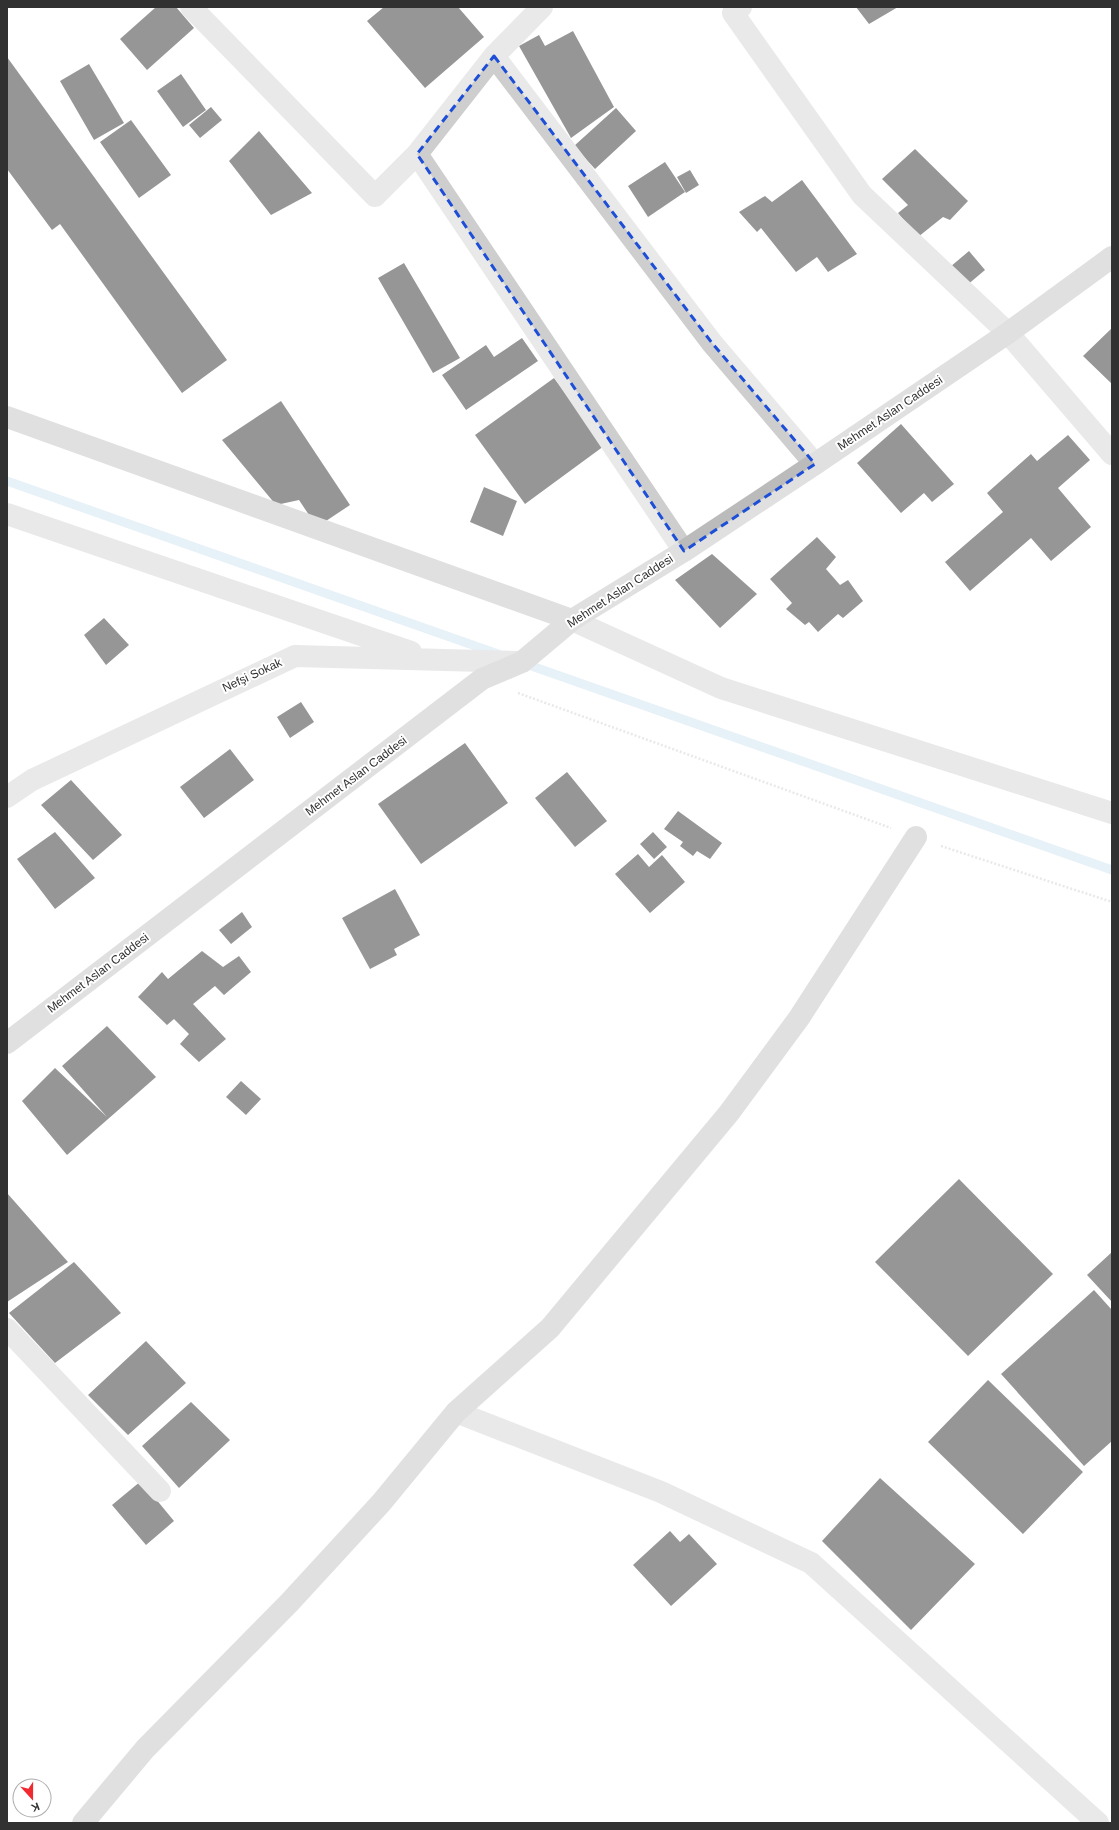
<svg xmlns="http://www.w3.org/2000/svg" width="1119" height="1830" viewBox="0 0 1119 1830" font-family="Arial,sans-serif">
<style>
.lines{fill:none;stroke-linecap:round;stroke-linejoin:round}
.stream{stroke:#cadfef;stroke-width:9}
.building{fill:#181818}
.path{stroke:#cecece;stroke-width:2.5;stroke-dasharray:2 2;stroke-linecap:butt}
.street{stroke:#cecece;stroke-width:22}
.secondary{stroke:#bbb;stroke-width:22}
.marked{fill:none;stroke:#1d4ed8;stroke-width:3;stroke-dasharray:8 5;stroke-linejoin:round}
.labels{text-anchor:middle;stroke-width:4;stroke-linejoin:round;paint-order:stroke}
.street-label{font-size:12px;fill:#313131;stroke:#fff}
</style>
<rect width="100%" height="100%" fill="#fff"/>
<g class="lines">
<path class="stream" d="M7 481 498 654
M523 663 1112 870"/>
</g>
<path class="building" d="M156 7H176L194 28 147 70 120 39Z
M384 7H458L484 37 425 88 367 21Z
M856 7H898L869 24Z
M573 31 614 107 571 138 519 46 539 35 545 46Z
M7 57 227 360 182 393 60 224 52 230 7 169Z
M89 64 124 123 94 140 60 81Z
M181 74 206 110 183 127 157 91Z
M211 107 222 120 200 138 189 125Z
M616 108 636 131 595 169 574 146Z
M131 120 171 175 139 198 100 142Z
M259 131 312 193 271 215 229 161Z
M915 149 968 201 950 220 943 217 918 237 898 213 908 205 882 179Z
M665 162 685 192 648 217 628 186Z
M690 170 699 185 686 193 677 177Z
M802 180 857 254 828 272 817 257 796 272 761 228 757 232 739 212 765 196 772 202Z
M969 251 985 270 966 286 950 267Z
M404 263 460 358 433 373 378 278Z
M1112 328V384L1083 356Z
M522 338 538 361 466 410 442 375 486 345 494 357Z
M554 378 604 446 525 504 475 435Z
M281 401 350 505 317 527 299 500 276 505 222 440Z
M901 424 954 484 932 502 924 493 901 513 857 463Z
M1068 435 1090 460 1058 488 1091 527 1051 561 1031 538 970 591 945 562 1003 512 987 493 1031 454 1037 461Z
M484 487 517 501 503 536 470 522Z
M817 537 836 557 826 569 840 585 848 580 863 601 843 618 838 614 818 632 809 622 805 625 786 609 792 603 770 579Z
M712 554 757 594 720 628 675 580Z
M104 618 129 645 106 665 84 635Z
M301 702 314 722 290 738 277 717Z
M465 743 508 803 421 864 378 804Z
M230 749 254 780 204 818 180 787Z
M567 772 607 821 575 847 535 798Z
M71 780 122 835 93 860 41 805Z
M678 811 722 843 710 859 697 851 693 856 680 846 683 842 664 829Z
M55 832 95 878 55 909 17 859Z
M653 832 667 847 654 859 640 844Z
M638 854 649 867 662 855 685 882 650 913 615 874Z
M395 889 420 935 394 949 397 955 370 969 342 918Z
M242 912 252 927 231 944 219 930Z
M202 951 223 967 239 956 251 972 224 995 215 986 193 1004 226 1039 199 1062 180 1044 189 1034 174 1019 167 1025 138 997 162 972 168 979Z
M107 1026 156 1077 67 1155 22 1101 55 1068 107 1117 62 1066Z
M241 1081 261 1099 246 1115 226 1097Z
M959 1179 1053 1274 968 1356 875 1262Z
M7 1193 68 1262 7 1302Z
M1112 1252V1302L1087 1275Z
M74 1262 121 1313 55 1363 9 1313Z
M1094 1290 1112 1310V1441L1084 1466 1001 1374Z
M146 1341 186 1383 128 1435 88 1395Z
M988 1380 1083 1472 1023 1534 928 1442Z
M191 1402 230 1440 179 1488 142 1446Z
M880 1478 975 1564 911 1630 822 1541Z
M141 1481 174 1521 146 1545 112 1505Z
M670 1531 680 1542 689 1534 717 1564 671 1606 633 1565Z"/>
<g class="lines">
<path class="path" d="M518 693 891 828
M941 846 1112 902"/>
<path class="street" d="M191 7 375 196 417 154
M542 7 494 56 417 154 684 551
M741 7 733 13 862 195 1008 333 1112 454
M494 56 712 343 815 464
M7 514 411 652
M572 620 721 688 1112 813
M7 797 32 780 295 656 522 662
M7 1329 160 1491
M456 1412 661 1492 811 1563 1098 1823"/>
<path class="secondary" d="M7 417 572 620
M7 1043 482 679 522 662 572 620 684 551 815 464 1008 333 1112 257
M83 1823 145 1749 289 1603 381 1503 456 1412 550 1328 729 1113 799 1018 916 837"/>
</g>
<path d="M0 0H1119V1830H0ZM494 56 712 343 815 464 684 551 417 154Z" fill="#fff" fill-opacity=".55" fill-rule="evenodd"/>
<path class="marked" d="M494 56 712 343 815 464 684 551 417 154Z"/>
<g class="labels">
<g class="street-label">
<text transform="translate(890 413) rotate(-34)" y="4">Mehmet Aslan Caddesi</text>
<text transform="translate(620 591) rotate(-33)" y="4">Mehmet Aslan Caddesi</text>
<text transform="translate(252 675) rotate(-25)" y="4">Nefşi Sokak</text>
<text transform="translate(356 776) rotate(-37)" y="4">Mehmet Aslan Caddesi</text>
<text transform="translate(98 973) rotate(-37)" y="4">Mehmet Aslan Caddesi</text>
</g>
</g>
<rect width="1119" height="1830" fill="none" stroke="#313131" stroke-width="16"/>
<g transform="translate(32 1798) rotate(159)"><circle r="19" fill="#ffffff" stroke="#adadad"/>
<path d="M0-3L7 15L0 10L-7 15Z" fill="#f12a31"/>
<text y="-6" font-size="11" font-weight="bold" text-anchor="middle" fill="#313131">K</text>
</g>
</svg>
